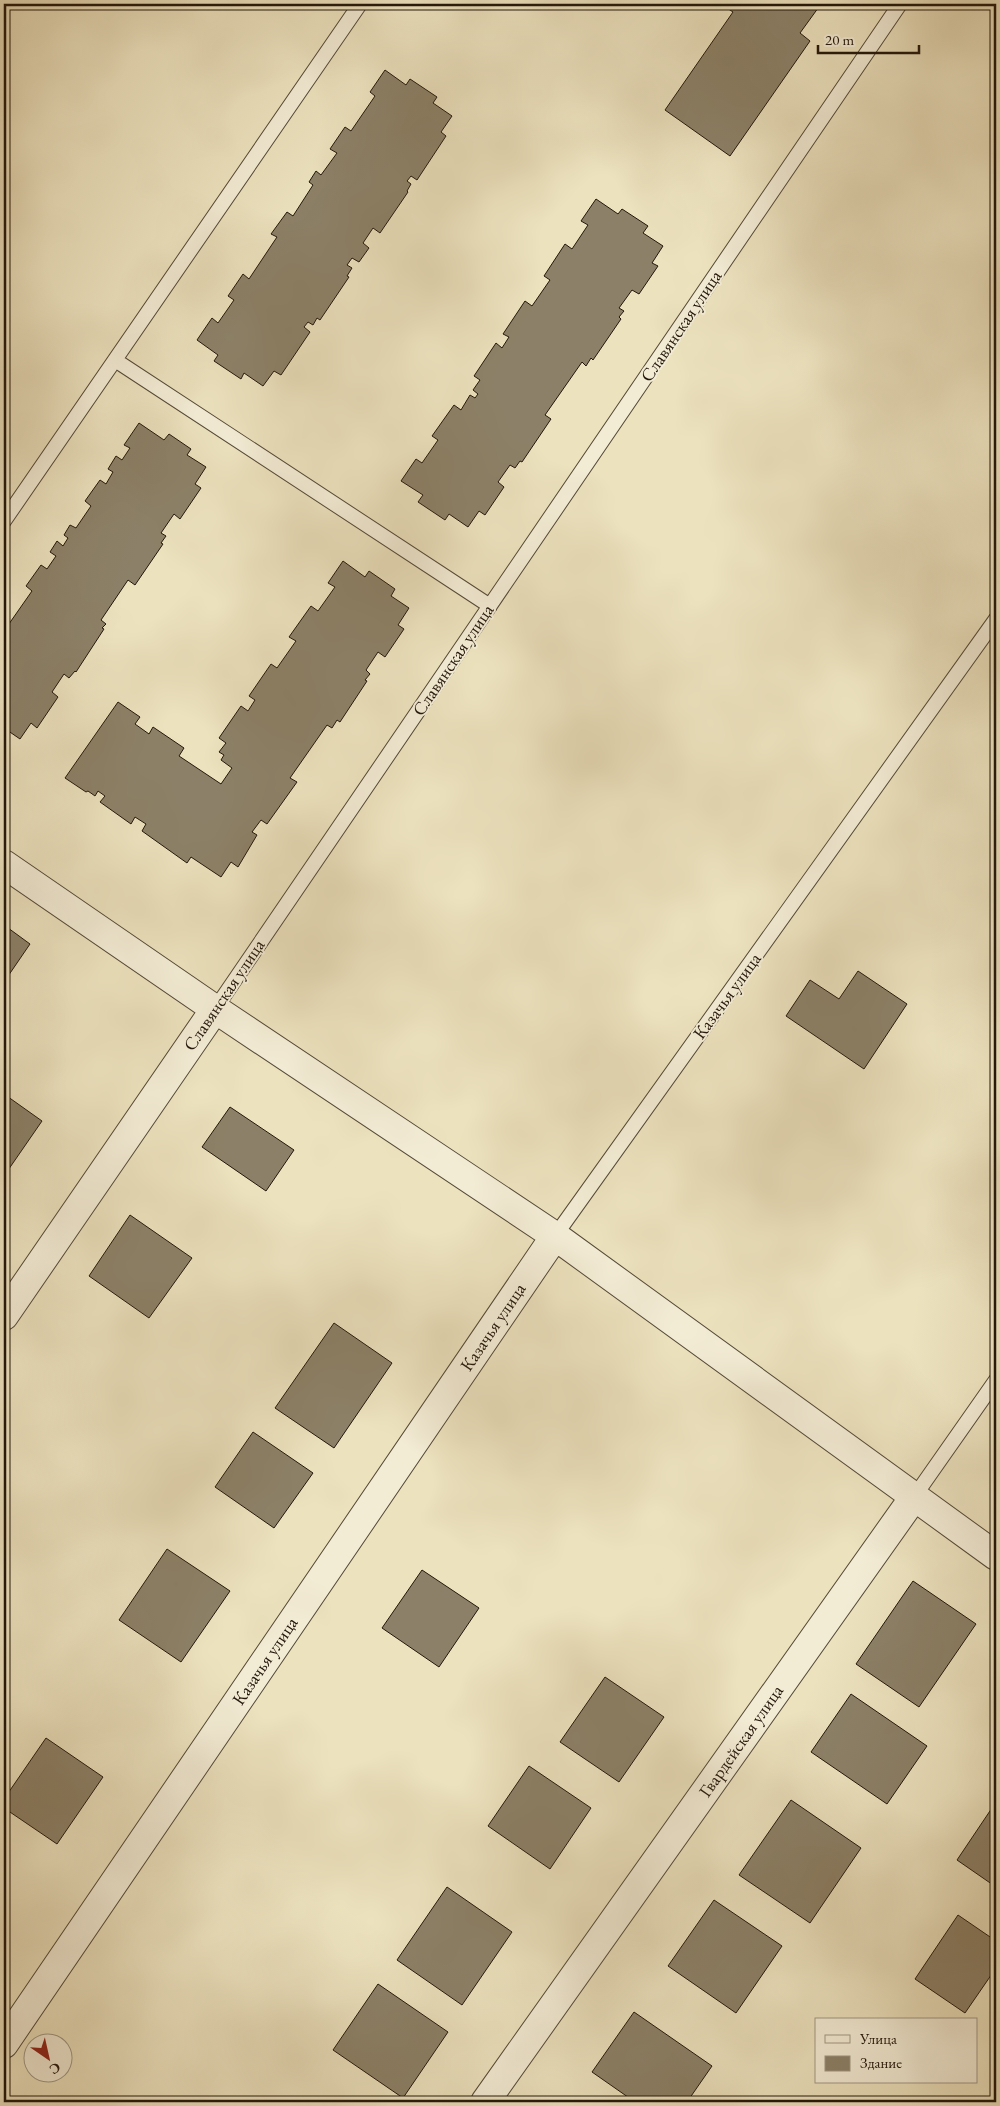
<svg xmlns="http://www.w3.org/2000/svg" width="1000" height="2106" viewBox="0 0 1000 2106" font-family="'EB Garamond',serif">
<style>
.building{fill:#8c8168;stroke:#23170b}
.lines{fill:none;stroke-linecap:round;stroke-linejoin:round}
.lane-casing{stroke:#554a38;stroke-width:16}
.street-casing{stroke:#554a38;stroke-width:30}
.lane{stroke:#f3ecd5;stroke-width:14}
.street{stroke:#f3ecd5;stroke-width:28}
.labels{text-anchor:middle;stroke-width:4;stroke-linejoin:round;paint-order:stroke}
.street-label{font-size:18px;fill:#23170b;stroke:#f3ecd5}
</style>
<rect width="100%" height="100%" fill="#ece2be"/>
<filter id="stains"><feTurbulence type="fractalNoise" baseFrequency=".004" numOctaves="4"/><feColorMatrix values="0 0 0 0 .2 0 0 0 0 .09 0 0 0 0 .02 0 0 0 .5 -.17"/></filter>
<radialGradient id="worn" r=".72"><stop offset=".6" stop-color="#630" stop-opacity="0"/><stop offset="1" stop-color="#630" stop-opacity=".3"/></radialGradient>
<path class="building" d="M730 4H821L800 33 810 41 730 156 665 110 733 12 727 8Z
M385 70 406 85 410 79 437 97 433 103 452 116 441 132 446 136 417 180 411 176 407 181 411 184 407 191 408 192 380 233 373 228 363 243 369 248 359 262 352 258 347 265 352 268 347 276 349 277 320 320 317 318 313 325 308 322 304 327 310 332 281 375 274 371 263 386 244 373 241 379 214 361 218 355 197 340 212 318 218 323 234 300 228 296 243 274 249 279 277 237 271 234 287 212 293 216 313 185 309 182 316 171 321 175 337 153 330 149 345 127 351 131 375 96 370 92Z
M596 199 618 214 622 209 648 226 643 233 663 246 652 263 658 266 639 294 632 290 619 308 624 311 619 317 621 319 593 360 591 358 586 366 582 362 545 415 551 419 522 462 520 461 515 468 510 465 498 482 504 487 485 515 479 511 468 527 449 514 445 520 418 502 423 495 401 481 416 459 422 463 438 440 432 436 454 405 461 410 470 395 475 398 478 394 473 390 480 380 474 376 496 343 502 348 509 337 503 334 525 301 532 306 550 280 544 276 565 244 572 249 588 225 581 221Z
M139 423 164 440 169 434 191 449 187 455 206 467 195 484 201 488 180 519 174 514 161 533 166 536 161 543 163 544 135 585 128 580 101 620 106 624 102 628 104 629 76 672 75 671 69 678 64 674 52 692 58 697 37 728 31 723 20 739 4 728V631L32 591 26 586 41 565 47 569 56 556 50 552 57 541 63 546 68 538 64 535 70 525 76 528 91 506 85 501 100 480 106 484 113 472 108 469 116 456 122 460 130 448 124 445Z
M343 561 365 577 369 571 395 589 391 596 409 608 398 625 404 629 385 657 378 652 366 670 370 674 365 680 367 681 340 722 337 720 332 728 327 725 290 778 297 782 267 824 261 820 252 832 257 835 238 867 231 862 221 877 191 857 187 863 142 831 146 824 135 817 131 824 100 802 105 796 98 791 95 796 88 791 86 792 65 778 118 702 140 717 135 724 149 734 153 727 184 748 179 756 221 784 232 768 221 760 224 755 219 752 226 743 219 738 241 706 248 711 255 700 249 696 271 664 277 668 296 641 289 637 311 606 318 611 335 587 328 583Z
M4 925 30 944 4 982Z
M858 971 907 1004 864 1069 786 1016 810 980 839 999Z
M4 1094 42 1121 4 1176Z
M230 1107 294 1150 266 1191 202 1147Z
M130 1215 192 1258 149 1318 89 1276Z
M334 1323 392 1363 334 1448 275 1408Z
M253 1432 313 1473 274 1528 215 1487Z
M167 1549 230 1591 181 1662 119 1620Z
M422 1570 479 1608 439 1667 382 1628Z
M913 1581 976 1624 919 1707 856 1664Z
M605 1677 664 1717 619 1782 560 1742Z
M851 1694 927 1746 887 1804 811 1752Z
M46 1738 103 1777 57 1844 4 1808V1799Z
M529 1766 591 1808 550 1869 488 1826Z
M791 1800 861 1848 810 1923 739 1875Z
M996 1802V1887L957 1860Z
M447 1887 512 1932 462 2005 397 1960Z
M714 1900 782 1946 736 2013 668 1966Z
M958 1915 996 1941V1968L965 2013 915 1979Z
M378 1984 448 2032 403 2098 333 2050Z
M634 2012 712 2066 687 2102H635L592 2072Z"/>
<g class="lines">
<defs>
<path id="lane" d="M115 360 490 606
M4 521 360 4
M215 1009 900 4
M555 1236 996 619
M914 1497 996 1380"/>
<path id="street" d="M4 864 215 1009 555 1236 996 1556
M4 1316 215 1009
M4 2044 555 1236
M485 2102 914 1497"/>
</defs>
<use href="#lane" class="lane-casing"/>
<use href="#street" class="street-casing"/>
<use href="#lane" class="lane"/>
<use href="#street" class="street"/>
</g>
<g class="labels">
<g class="street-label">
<text transform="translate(681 326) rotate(-56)" y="6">Славянская улица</text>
<text transform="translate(453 660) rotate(-56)" y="6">Славянская улица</text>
<text transform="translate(224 995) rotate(-56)" y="6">Славянская улица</text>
<text transform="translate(727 996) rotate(-54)" y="6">Казачья улица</text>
<text transform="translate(493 1327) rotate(-56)" y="6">Казачья улица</text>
<text transform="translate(265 1661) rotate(-56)" y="6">Казачья улица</text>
<text transform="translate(741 1741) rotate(-55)" y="6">Гвардейская улица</text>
</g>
</g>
<rect width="1000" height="2106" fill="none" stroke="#ece2be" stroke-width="20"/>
<rect x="5" y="5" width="990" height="2096" fill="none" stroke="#23170b" stroke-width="2.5"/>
<rect x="10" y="10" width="980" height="2086" fill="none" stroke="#23170b"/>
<rect x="815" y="2018" width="162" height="65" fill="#f3ecd5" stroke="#a09784"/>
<rect x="825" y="2035" width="25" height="8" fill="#f3ecd5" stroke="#a09784"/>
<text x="860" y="2044" font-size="15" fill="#23170b">Улица</text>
<rect x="825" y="2056" width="25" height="15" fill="#8c8168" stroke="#a09784"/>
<text x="860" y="2068" font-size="15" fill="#23170b">Здание</text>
<g transform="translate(48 2058) rotate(146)"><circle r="24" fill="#f3ecd5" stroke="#a09784"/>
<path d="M0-4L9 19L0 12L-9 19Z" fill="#8f2418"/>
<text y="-8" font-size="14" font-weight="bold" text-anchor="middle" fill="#23170b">С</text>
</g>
<path d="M818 45v8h101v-8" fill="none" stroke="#23170b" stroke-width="2.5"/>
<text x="825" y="45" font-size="15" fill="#23170b" stroke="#f3ecd5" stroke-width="4" paint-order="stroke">20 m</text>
<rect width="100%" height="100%" filter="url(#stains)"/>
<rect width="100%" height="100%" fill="url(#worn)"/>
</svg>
